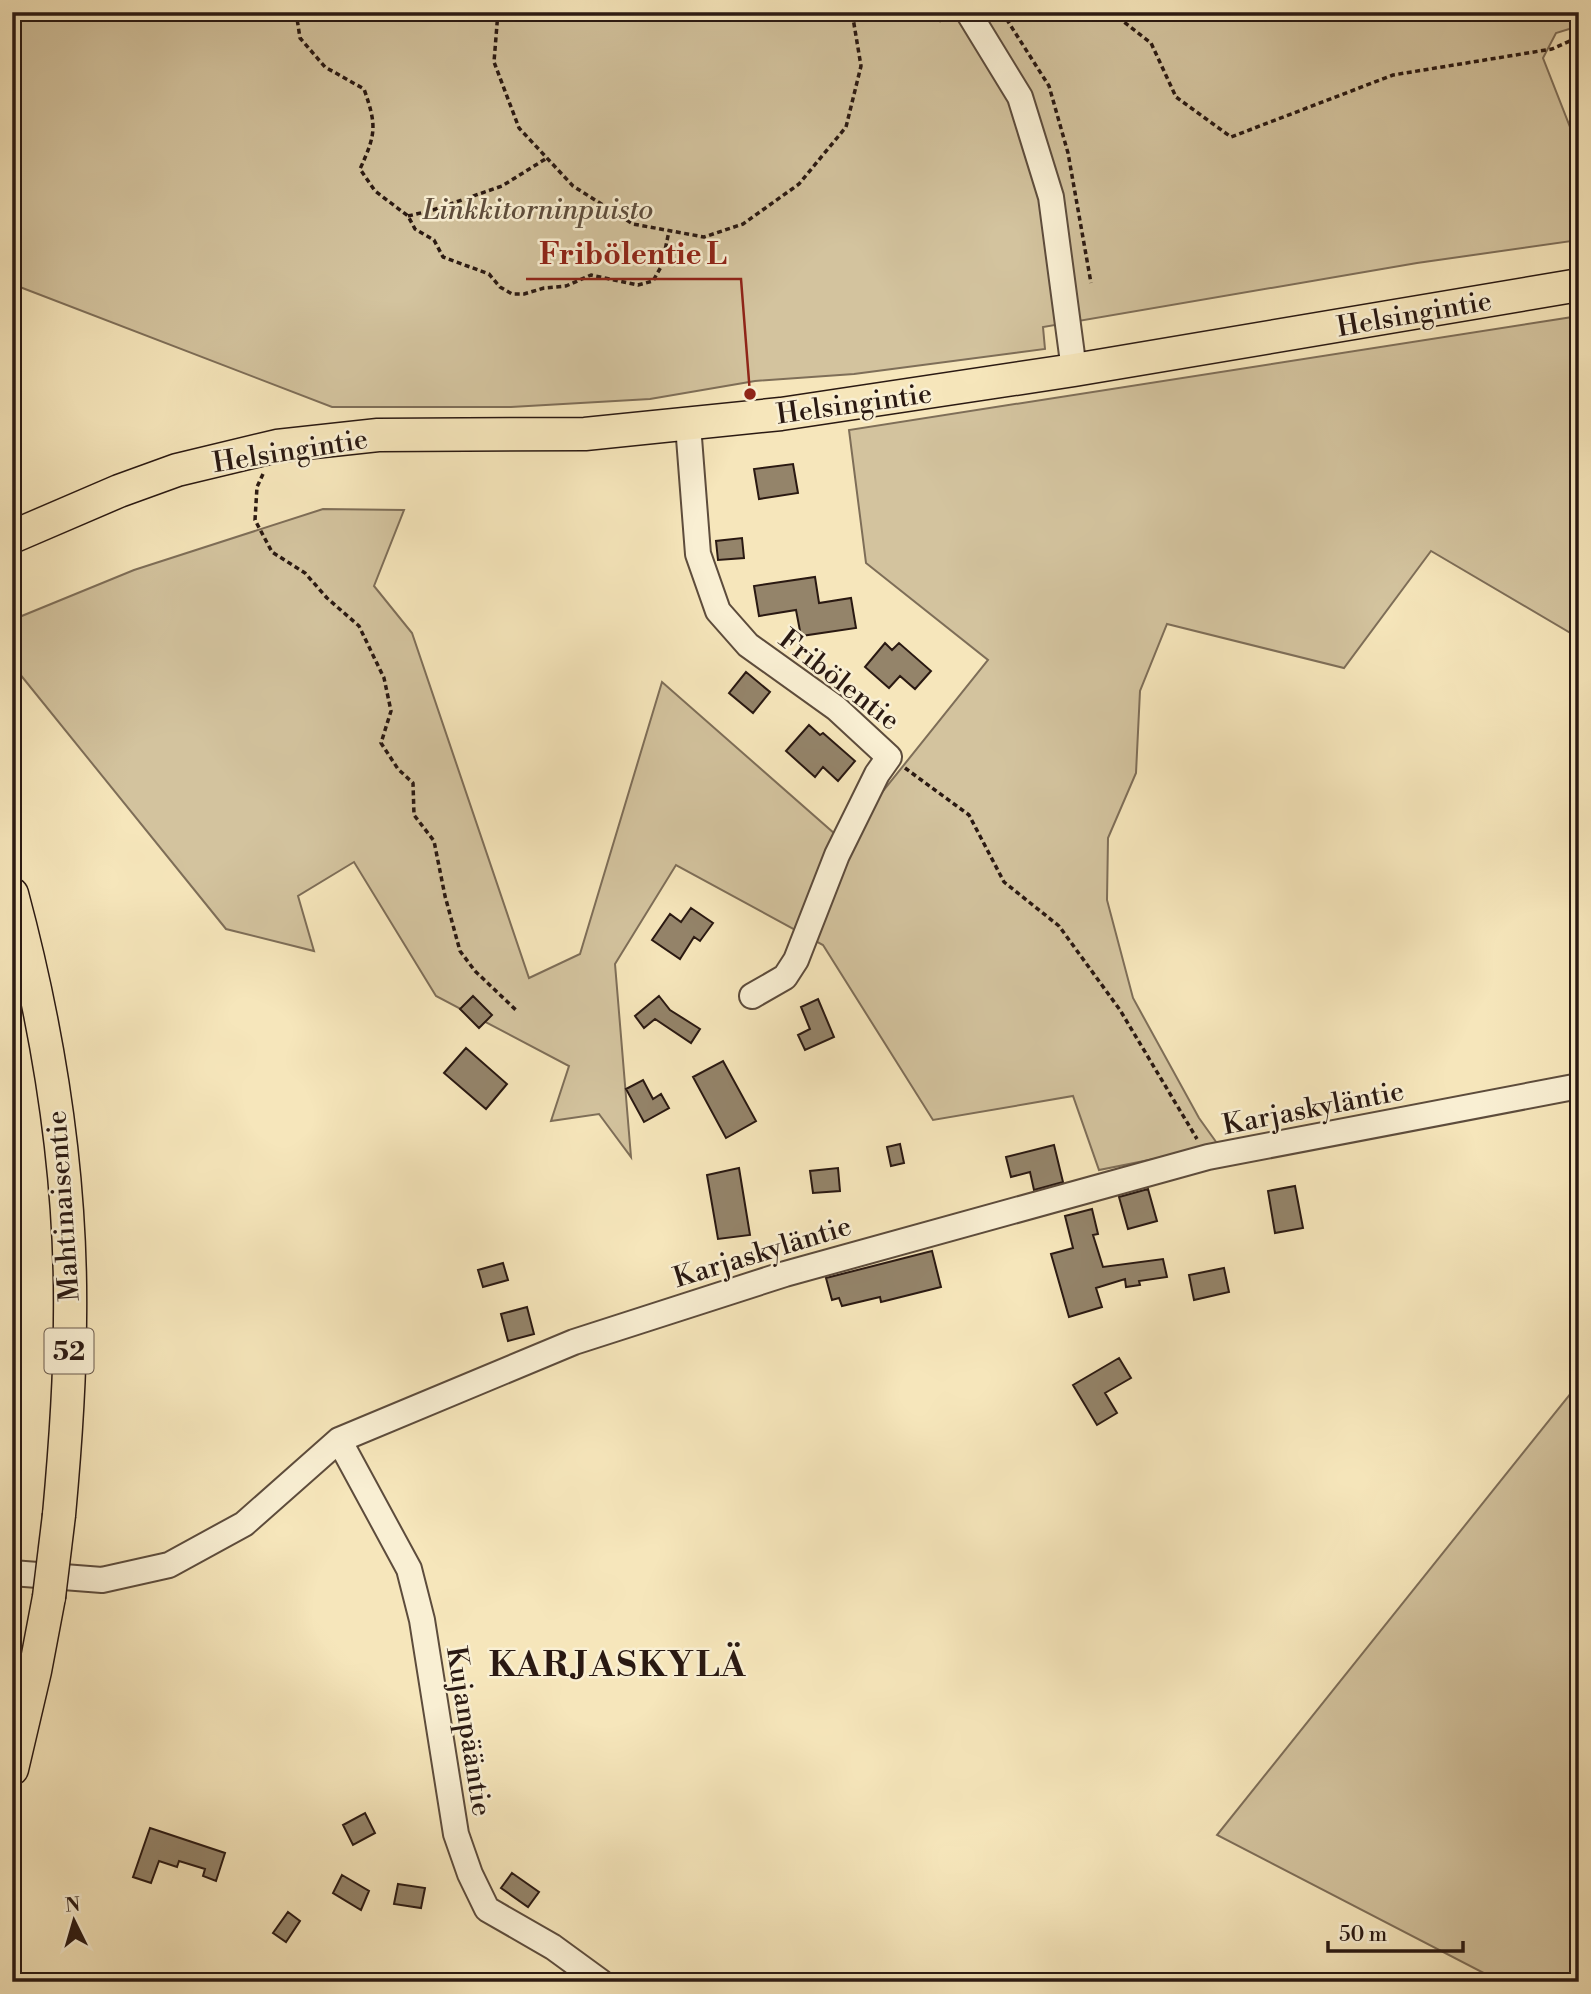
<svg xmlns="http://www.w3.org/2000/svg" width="1591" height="1994" viewBox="0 0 1591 1994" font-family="'Libre Bodoni',serif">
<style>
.green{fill:#d3c39e;stroke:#7e6e58;stroke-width:2}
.building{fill:#94846a;stroke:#2a1912;stroke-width:2}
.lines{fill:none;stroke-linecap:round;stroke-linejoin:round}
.minor-casing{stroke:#5d4c3c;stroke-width:28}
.major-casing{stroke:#2a1912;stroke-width:35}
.path{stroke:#2a1912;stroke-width:3.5;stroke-dasharray:5 3.5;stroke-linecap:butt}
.minor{stroke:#f9efd3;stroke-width:24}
.major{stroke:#f6e6bb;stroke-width:32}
.major-bridge-casing{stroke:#2a1912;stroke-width:35;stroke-linecap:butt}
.major-bridge{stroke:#f6e6bb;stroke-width:32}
.labels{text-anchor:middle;stroke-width:5;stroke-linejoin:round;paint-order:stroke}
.shield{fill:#f9efd3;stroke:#68594c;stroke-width:2}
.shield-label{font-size:26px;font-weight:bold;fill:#2a1912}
.park-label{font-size:28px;font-style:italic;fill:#5d4c3c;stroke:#f9efd3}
.street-label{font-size:28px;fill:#2a1912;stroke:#f9efd3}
.district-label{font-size:35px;font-weight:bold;letter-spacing:2px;fill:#2a1912;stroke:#f9efd3}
.leader{fill:none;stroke:#8f2418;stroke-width:2.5}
.callout-dot{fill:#8f2418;stroke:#f9efd3;stroke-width:2.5}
.callout-label{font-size:30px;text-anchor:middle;font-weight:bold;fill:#8f2418;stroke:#f9efd3;stroke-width:5;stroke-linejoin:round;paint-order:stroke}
</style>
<rect width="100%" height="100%" fill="#f6e6bb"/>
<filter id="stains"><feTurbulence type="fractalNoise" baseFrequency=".00286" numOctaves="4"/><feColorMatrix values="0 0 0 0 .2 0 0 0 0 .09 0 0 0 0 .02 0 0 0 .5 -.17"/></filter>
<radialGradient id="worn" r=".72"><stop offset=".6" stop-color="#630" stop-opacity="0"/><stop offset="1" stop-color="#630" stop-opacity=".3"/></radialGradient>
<path class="green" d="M12 12H934L940 21 945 12H1579V26L1556 33 1543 58 1579 150V240L1417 263 1043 327 1045 349 854 374 755 381 650 399 511 407H332L12 284Z
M1579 316V638L1431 551 1344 668 1167 624 1140 691 1136 773 1108 838 1107 900 1133 998 1199 1118 1219 1146 1099 1170 1073 1096 933 1120 823 945 676 865 615 964 631 1157 599 1114 551 1121 569 1066 436 996 354 862 298 896 314 951 226 929 19 673 12 620 134 570 323 509 404 510 374 586 412 633 529 978 580 954 662 682 843 841 988 660 866 563 849 430Z
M1579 1383V1982H1501L1217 1835Z"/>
<path class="building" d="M793 464 798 493 759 499 754 469Z
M742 538 744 558 718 560 716 541Z
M815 577 819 603 851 598 856 628 801 636 796 610 759 616 754 586Z
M885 643 892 650 899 643 931 671 915 689 900 676 889 688 865 667Z
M746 672 770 692 753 713 729 693Z
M809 725 820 735 823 733 855 761 838 781 823 767 815 777 786 751Z
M691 908 713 923 700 941 694 937 680 959 652 940 670 914 681 922Z
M473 996 492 1015 479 1028 460 1009Z
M659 996 670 1010 700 1029 691 1043 655 1019 644 1028 635 1016Z
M818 999 834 1037 805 1050 798 1035 810 1029 801 1007Z
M466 1048 507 1084 486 1109 444 1073Z
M723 1061 756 1121 726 1138 693 1077Z
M643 1080 653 1099 661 1094 669 1108 644 1122 626 1089Z
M900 1144 904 1163 891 1166 887 1147Z
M1054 1145 1063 1182 1034 1190 1030 1172 1011 1177 1006 1157Z
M739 1168 750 1235 718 1239 707 1175Z
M838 1168 840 1191 813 1193 810 1171Z
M1295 1186 1303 1228 1275 1233 1268 1191Z
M1148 1189 1157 1221 1128 1229 1119 1197Z
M1092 1209 1098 1234 1093 1235 1103 1267 1163 1259 1167 1277 1139 1281 1140 1285 1126 1287 1125 1279 1096 1288 1102 1307 1069 1317 1051 1254 1073 1248 1065 1216Z
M932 1251 941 1287 881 1302 880 1297 842 1306 839 1298 832 1300 826 1278Z
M503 1263 508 1280 483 1287 478 1270Z
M1224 1268 1229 1292 1194 1300 1189 1275Z
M527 1307 534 1334 508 1341 501 1314Z
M1119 1358 1131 1378 1105 1393 1117 1413 1097 1425 1073 1385Z
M365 1813 375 1833 353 1845 343 1825Z
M150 1828 225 1853 216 1881 203 1876 205 1869 179 1861 177 1867 159 1861 151 1883 133 1877Z
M512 1873 539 1892 528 1907 501 1888Z
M342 1875 369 1891 361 1910 333 1893Z
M398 1884 425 1888 421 1908 394 1904Z
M288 1912 300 1921 286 1942 273 1933Z"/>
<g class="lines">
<defs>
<path id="minor" d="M968 12 1020 97 1051 197 1074 370
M688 425 698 554 718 611 748 645 836 708 889 757 877 774 837 855 796 960 785 977 752 996
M339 1440 409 1569 422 1620 456 1834 470 1874 487 1909 553 1947 601 1982
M12 1573 102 1580 169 1565 244 1524 339 1440 574 1342 785 1274 1208 1157 1579 1086"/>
<path id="major" d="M12 537 119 491 177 470 277 446 378 435 585 434 781 414 1074 370 1579 285
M12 894C49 1032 72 1176 70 1319 70 1385 65 1450 59 1515
M12 1769 35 1671 49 1597"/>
</defs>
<use href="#minor" class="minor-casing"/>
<use href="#major" class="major-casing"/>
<path class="path" d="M296 12 300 38 325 67 364 89C377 126 376 134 360 169L375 191 408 216 415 229 434 240 443 257 489 274 500 287 512 294H524L544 288 566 286 591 275 638 285 653 281 662 265 669 231
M498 12 494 62 519 128 573 186 633 224 704 237 743 224 799 184 846 127 861 66 852 12
M1002 12 1049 86 1068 153 1091 283
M1111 12 1151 43 1176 97 1231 137 1393 75 1552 49 1579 37
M408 216 433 210 502 186 547 158
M263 474 257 487 255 520 272 552 305 573 327 598 359 626 384 678 391 711 381 743 398 769 413 783 414 815 434 841 445 896 460 951 475 971 517 1011
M905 768 969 815 1004 882 1059 926 1120 1010 1197 1139"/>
<use href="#minor" class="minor"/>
<use href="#major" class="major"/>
<defs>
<path id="major-bridge" d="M49 1597 59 1515"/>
</defs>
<use href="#major-bridge" class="major-bridge-casing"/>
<use href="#major-bridge" class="major-bridge"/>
</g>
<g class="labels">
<rect class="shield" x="44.5" y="1328.5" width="49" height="45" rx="5"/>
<g class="shield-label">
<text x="69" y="1360">52</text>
</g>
<g class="park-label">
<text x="538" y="219">Linkkitorninpuisto</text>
</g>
<g class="street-label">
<text transform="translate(1414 313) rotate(-10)" y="10">Helsingintie</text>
<text transform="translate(854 403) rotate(-8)" y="10">Helsingintie</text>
<text transform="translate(290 450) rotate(-9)" y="10">Helsingintie</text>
<text transform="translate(840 679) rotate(38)" y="10">Fribölentie</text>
<text transform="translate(1313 1107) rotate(-11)" y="10">Karjaskyläntie</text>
<text transform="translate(62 1206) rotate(-94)" y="10">Mahtinaisentie</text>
<text transform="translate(762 1251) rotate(-17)" y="10">Karjaskyläntie</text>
<text transform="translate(470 1731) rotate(81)" y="10">Kujanpääntie</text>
</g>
<g class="district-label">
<text x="618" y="1676">KARJASKYLÄ</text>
</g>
</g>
<path class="leader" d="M750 394L741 279H526"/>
<circle class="callout-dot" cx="750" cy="394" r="7"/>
<g class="callout-label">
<text x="633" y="264">Fribölentie L</text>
</g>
<rect width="1591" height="1994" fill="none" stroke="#f6e6bb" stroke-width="42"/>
<rect x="14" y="14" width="1563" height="1966" fill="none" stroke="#2a1912" stroke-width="3.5"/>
<rect x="21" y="21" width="1549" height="1952" fill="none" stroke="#2a1912" stroke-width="2"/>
<g transform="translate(74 1921) rotate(355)" stroke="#f9efd3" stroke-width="5" paint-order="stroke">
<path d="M0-5L12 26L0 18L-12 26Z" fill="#2a1912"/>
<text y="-10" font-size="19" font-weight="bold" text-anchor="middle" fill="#2a1912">N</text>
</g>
<path d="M1328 1941v10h135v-10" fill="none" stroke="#2a1912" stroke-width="3.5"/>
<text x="1339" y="1941" font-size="21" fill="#2a1912" stroke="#f9efd3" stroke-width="5" paint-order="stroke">50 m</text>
<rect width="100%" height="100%" filter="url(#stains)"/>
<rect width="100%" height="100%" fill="url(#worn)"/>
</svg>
